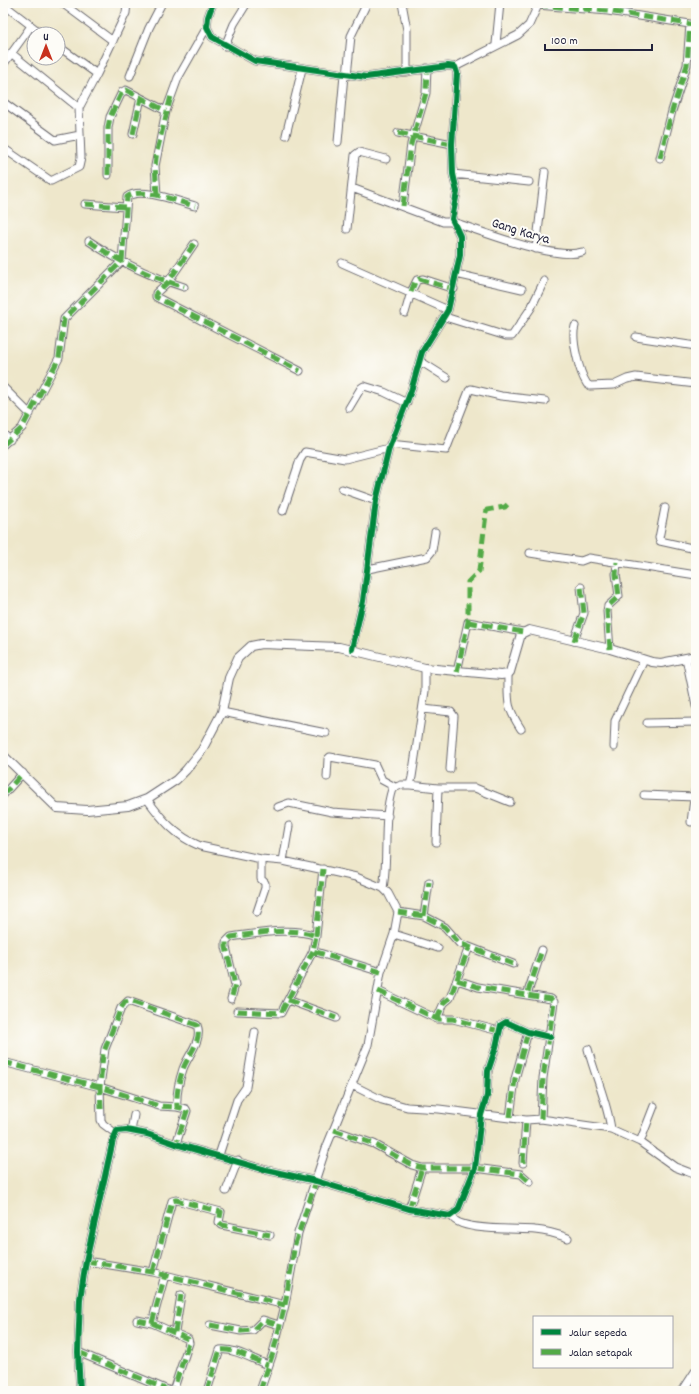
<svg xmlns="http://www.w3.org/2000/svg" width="699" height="1394" viewBox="0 0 699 1394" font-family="Dekko,sans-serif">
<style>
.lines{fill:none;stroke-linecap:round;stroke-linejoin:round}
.minor-casing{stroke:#69676d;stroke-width:9}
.tertiary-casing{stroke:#69676d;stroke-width:10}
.minor{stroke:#fff;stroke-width:7}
.tertiary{stroke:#fff;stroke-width:8}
.quiet{stroke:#53aa46;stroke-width:5;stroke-dasharray:10 5;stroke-linecap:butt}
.cycleway-casing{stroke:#fdfcf7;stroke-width:8}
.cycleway{stroke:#00873e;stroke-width:6}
.labels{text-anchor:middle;stroke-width:4;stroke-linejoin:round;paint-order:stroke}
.street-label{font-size:14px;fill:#22223b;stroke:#fdfcf7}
</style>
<rect width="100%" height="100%" fill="#fdfcf7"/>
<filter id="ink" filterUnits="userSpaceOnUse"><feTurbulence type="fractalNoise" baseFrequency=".025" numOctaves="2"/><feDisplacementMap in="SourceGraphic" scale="8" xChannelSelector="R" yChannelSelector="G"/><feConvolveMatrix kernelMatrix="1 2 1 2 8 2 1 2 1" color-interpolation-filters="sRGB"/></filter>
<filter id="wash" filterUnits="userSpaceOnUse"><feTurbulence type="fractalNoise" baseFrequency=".012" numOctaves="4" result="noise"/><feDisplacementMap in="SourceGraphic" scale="16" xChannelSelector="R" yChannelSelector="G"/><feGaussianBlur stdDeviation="0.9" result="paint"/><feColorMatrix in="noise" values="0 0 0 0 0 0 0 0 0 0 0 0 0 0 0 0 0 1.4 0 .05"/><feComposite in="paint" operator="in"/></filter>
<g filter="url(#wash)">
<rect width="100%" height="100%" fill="#eee7cb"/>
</g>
<g filter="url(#ink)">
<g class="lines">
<defs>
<path id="minor" d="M62 3 113 41
M213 3 208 17 207 27 212 37 255 61 366 77 448 66 455 67 457 73 452 144 453 174 457 192 452 219 460 236V255L448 310 422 352 411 391 389 448 376 501 363 601 352 649
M402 3 407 30V72
M3 4 42 34
M538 5 608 11 696 25
M496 44 500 3
M58 46 97 74
M225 46 234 24 247 3
M11 53 79 108
M3 65 31 26
M455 67 518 35 529 25 539 3
M130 76 149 28 162 3
M347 76 351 36 367 3
M3 102 55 140 80 135
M398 133 452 144
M133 134 141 98
M286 135 302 69
M338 142 344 75
M3 148 51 181 79 167 81 158 79 108 97 74 126 13 127 3
M660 158 672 111 687 65 690 24
M453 174 529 182
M108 175V128L110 117 122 92 126 90 166 111
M352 188 443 222H453C481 231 556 261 582 252
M157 195 155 166 166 111 178 78 207 27
M85 204 125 207
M403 206 411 144 426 93 427 68
M347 229 355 155 359 152 386 159
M89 241C119 262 149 276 184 287
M194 244 168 282 156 293V297L300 371
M536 249 545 172
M342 263 448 310
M456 274 522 289
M405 313 411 292 417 280 423 279 454 289
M445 317 506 336H512L531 308 544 281
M575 326C571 339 579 372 587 384L590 386 614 385 627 379 636 377 696 384
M636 337 696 346
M420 361 447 378
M3 387 30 414
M349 408 361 388 364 386 384 392 407 403
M3 434 10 440
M390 444 446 450 469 391 471 389 501 396 545 401
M3 445 22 428 59 358 64 319 122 261 127 197C140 186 179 202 195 206
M342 489 376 501
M665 508 659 538 660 541 696 549
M283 511 300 460 305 452 345 459 389 448
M530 553 581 561 589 558 696 575
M368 569 427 557 432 551 435 532
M574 641 584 613 581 587
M610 649 607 611 608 606 619 596 616 574 617 562
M686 658 696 706
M457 672 468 622 523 632
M508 674C508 702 506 706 521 729
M423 709 451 712 454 716 450 769
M222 712 326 733
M647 723 696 722
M614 747 615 721 644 660
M327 777 328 759 330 757 375 765 382 780 395 787
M410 785 438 788H475L510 802
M3 795 23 773
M644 795 695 797
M147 799C162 820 176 836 200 846L261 859 283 861 356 877 383 888 388 893 398 912 394 934 381 972 368 1045 326 1148 298 1233 285 1305 273 1353 260 1391
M278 807 289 803 332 812 388 816
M691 822 696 784
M436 842 438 788
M283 861 289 826
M383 888C389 855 382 821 392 789L401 785H410L412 777 425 691V668
M257 912 265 888V883L261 879V859
M398 912 424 916 445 927 459 943 513 964
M424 916 429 882
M394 934 438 948
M316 936 323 869
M457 980 478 987 527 995
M378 991 437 1019H453L499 1031
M231 999 235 985 226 947V942L231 937C255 934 293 926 316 936L313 951 381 972
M288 1000 336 1018
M237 1011 281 1013 313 951
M437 1019 444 1003 450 998 469 947
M588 1049C595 1076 607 1101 611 1129
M3 1062 100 1087 159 1106 177 1107
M352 1085 382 1100 407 1107 439 1109 526 1120 541 1119 611 1129 640 1142 675 1167 696 1175
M510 1117 515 1079 528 1032
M541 1119 543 1078 554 1002 551 999 527 995 542 950
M334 1130 374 1144 412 1165 422 1168H475L521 1174 530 1182
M131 1131 134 1115
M115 1133 103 1124 101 1120 100 1087 105 1049 121 1008 128 1001 197 1025C203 1040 188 1055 183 1069 179 1081 176 1094 177 1107L186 1109 187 1111 176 1144
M640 1142 654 1106
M219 1155 237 1100 246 1087 255 1032
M523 1163 526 1120
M226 1191 238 1160
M409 1209 422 1168
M452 1216C457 1232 520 1228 535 1230 546 1231 557 1234 568 1238
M86 1261 153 1272 285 1305
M153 1272 172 1201 176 1200 221 1212 219 1222 222 1225 270 1235
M137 1320 152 1323 188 1339 189 1343 173 1391
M152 1323 165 1275
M210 1325 241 1331 253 1330 263 1320 279 1325
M175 1332 181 1295
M78 1352 170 1391
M80 1391 78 1352 80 1299 86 1261 113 1140 117 1131 126 1130 147 1134 176 1144 266 1170 316 1181 409 1209 450 1216 458 1210 475 1168 481 1115 487 1096 488 1071 496 1047 501 1025 506 1022 528 1032 550 1037
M207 1391 220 1350C235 1348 254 1360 268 1365"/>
<path id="tertiary" d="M3 755 57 808 87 810 128 806 147 799 176 780 186 770 202 750 222 712 229 678 238 658 251 646 261 644 339 647 425 668 501 675 508 674 510 672 521 634 529 630 610 649 652 662 661 663 696 656
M683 1391 696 1371"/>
</defs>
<use href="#minor" class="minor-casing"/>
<use href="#tertiary" class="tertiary-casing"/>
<use href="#minor" class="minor"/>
<use href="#tertiary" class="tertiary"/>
<path class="quiet" d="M538 5 608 11 696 25
M398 133 452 144
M133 134 141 98
M660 158 672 111 687 65 690 24
M108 175V128L110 117 122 92 126 90 166 111
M157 195 155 166 157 151 171 96
M85 204 125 207
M403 206 411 144 426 93 427 68
M89 241C119 262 149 276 184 287
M194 244 168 282 156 293V297L300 371
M411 292 415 282 419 279 454 289
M3 445 22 428 59 358 64 319 122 261 127 197C140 186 179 202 195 206
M468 622 523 632
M574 641 584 613 581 587
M610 649 607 611 608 606 619 596 616 574 617 562
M457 672 468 622V582L479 571 486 514 487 510 505 507 508 504
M3 795 23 773
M398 912 424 916 445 927 459 943 513 964
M424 916 429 882
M316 936 323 869
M457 980 478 987 527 995
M378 991 437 1019H453L499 1031
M232 996 235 985 226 947V942L231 937C255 934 293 926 316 936L313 951 381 972
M288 1000 336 1018
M237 1011 281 1013 313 951
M437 1019 444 1003 450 998 469 947
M3 1062 100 1087 159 1106 177 1107
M101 1109 100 1087 103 1054 121 1008 125 1002 130 1001 197 1025C203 1040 188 1055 183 1069 179 1081 176 1094 177 1107L186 1109 187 1111 176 1144
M510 1117 515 1079 528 1032
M541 1119 543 1078 554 1002 551 999 527 995 542 950
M334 1130 374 1144 412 1165 422 1168H475L521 1174 530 1182
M523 1163 526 1120
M409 1209 422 1168
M86 1261 153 1272 285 1305
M153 1272 172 1201 176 1200 221 1212 219 1222 222 1225 270 1235
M137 1320 152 1323 188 1339 189 1343 173 1391
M152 1323 165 1275
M210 1325 241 1331 253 1330 263 1320 279 1325
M175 1332 181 1295
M78 1352 170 1391
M207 1391 220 1350C235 1348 254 1360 268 1365
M260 1391 273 1353 285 1305 295 1244 316 1181"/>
<defs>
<path id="cycleway" d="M213 3 208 17 207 27 212 37 255 61 366 77 448 66 455 67 457 73 452 144 453 174 457 192 452 219 460 236V255L448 310 422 352 411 391 389 448 376 501 363 601 352 649
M80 1391 78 1352 80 1299 86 1261 113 1140 117 1131 126 1130 147 1134 176 1144 266 1170 316 1181 409 1209 450 1216 458 1210 475 1168 481 1115 487 1096 488 1071 496 1047 501 1025 506 1022 528 1032 550 1037"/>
</defs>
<use href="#cycleway" class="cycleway-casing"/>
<use href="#cycleway" class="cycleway"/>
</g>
</g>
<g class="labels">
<g class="street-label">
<text transform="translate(521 230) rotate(17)" y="5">Gang Karya</text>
</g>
</g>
<rect width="699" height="1394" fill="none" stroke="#fdfcf7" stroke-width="16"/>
<rect x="533" y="1316" width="140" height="52" fill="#fdfcf7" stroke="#a5a5ac"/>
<rect x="541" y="1329" width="20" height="6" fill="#00873e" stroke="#a5a5ac"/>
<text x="569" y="1336" font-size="12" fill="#22223b">Jalur sepeda</text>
<rect x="541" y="1349" width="20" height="6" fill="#53aa46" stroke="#a5a5ac"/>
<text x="569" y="1356" font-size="12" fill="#22223b">Jalan setapak</text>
<g transform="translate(46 46)"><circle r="19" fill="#fdfcf7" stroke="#a5a5ac"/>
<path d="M0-3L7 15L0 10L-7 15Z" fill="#c8321e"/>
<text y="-6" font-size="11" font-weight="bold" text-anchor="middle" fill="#22223b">U</text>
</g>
<path d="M545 44v6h107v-6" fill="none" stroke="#22223b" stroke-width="2"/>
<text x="551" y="44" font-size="12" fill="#22223b" stroke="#fdfcf7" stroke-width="3" paint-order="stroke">100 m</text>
</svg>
